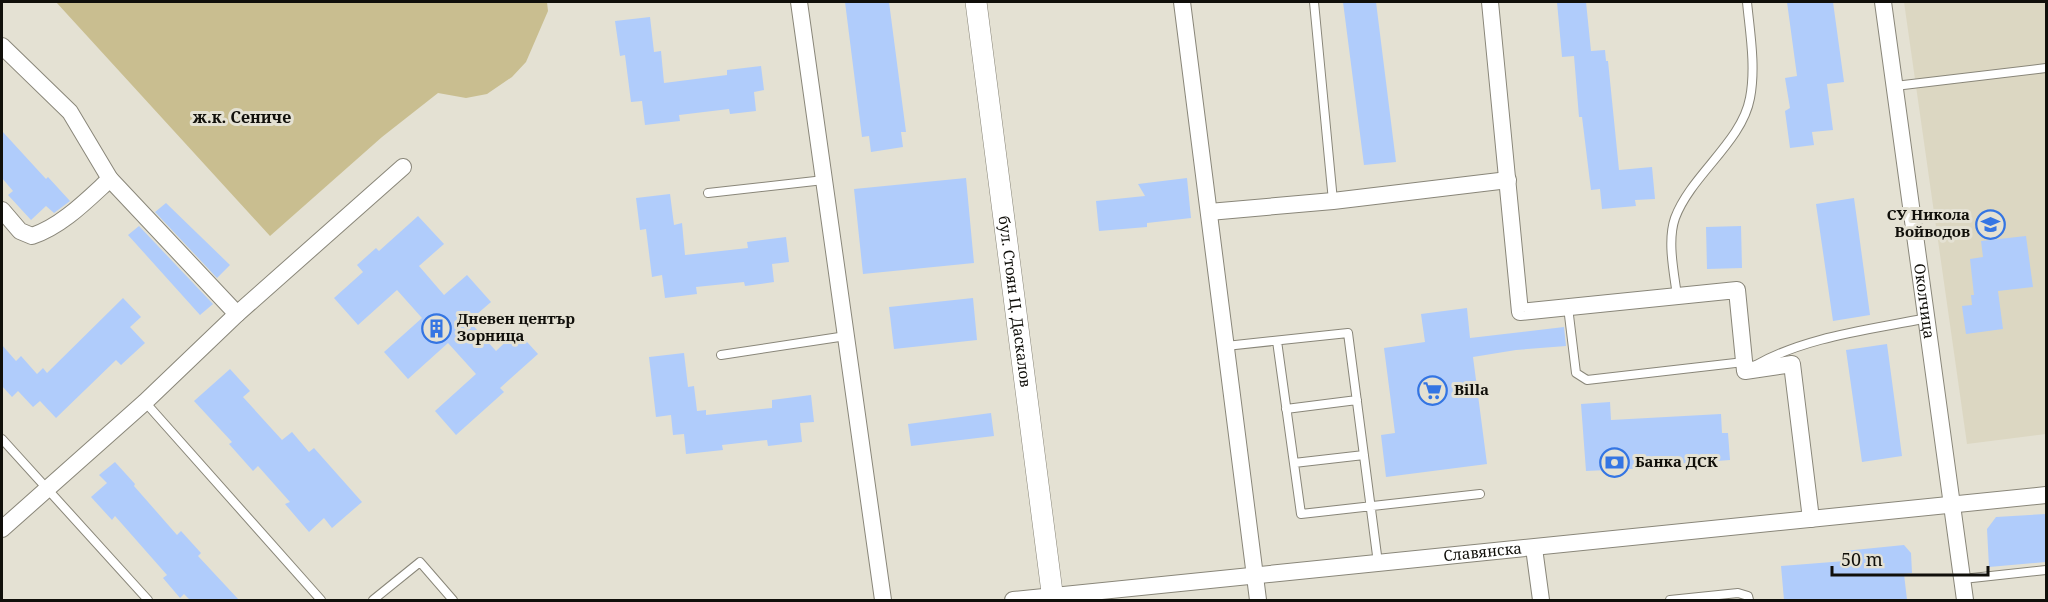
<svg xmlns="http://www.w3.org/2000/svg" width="2048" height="602" viewBox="0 0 2048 602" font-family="'Noto Serif',serif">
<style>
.built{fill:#dcd7c2}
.green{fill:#c9be90}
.building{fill:#b0ccfb}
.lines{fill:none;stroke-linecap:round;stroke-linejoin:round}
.service-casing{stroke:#898679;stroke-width:10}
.minor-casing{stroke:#898679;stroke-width:18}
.tertiary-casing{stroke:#898679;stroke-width:22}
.service{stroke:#fff;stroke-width:8}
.minor{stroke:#fff;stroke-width:16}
.tertiary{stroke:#fff;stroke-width:21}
.labels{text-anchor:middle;stroke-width:6;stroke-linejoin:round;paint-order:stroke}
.poi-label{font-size:15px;font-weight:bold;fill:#100f0a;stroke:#e4e1d3;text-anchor:start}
.street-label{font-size:15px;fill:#100f0a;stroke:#e4e1d3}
.neighbourhood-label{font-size:16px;font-weight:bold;fill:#100f0a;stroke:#e4e1d3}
</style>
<rect width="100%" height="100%" fill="#e4e1d3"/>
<path class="built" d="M1904 2H2046V434L1967 444Z"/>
<path class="green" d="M56 2H547L548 11 526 62 512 77 487 94 466 98 438 93 382 137 270 236Z"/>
<path class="building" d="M845 2H889L906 132H901L903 147 871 152 869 136 862 137Z
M1343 2H1376L1396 162 1364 165Z
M1557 2H1586L1591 51 1605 50 1606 61H1608L1619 170 1652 167 1655 199 1635 200 1636 206 1602 209 1600 189 1591 190 1582 117H1579L1574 56 1562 57Z
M1787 2H1833L1844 82 1827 84 1833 130 1812 132 1814 145 1790 148 1785 111 1790 108 1785 78 1797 76Z
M650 17 654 52 661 51 664 83 727 75V70L761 66 764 90 754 92 756 111 730 114 729 109 679 115 680 121 645 125 642 101 631 102 625 55 620 56 615 21Z
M2 131 46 179 48 177 70 201 54 213 46 206 31 220 8 195 13 191 2 178Z
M966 178 974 263 863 274 854 189Z
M1187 178 1191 218 1147 223V227L1099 231 1096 201 1145 196 1138 184Z
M670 194 674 225 682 223 685 255 748 248 747 242 786 237 789 262 772 264 774 282 745 286 744 282 696 287 697 294 665 298 662 275 652 277 646 229 640 230 636 198Z
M1854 198 1870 315 1833 321 1816 204Z
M166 203 230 265 217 278 155 212Z
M418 216 444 244 419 266 444 295 467 275 491 302 469 321 496 351 517 331 538 354 500 388 504 392 456 435 435 411 476 374 448 343 408 379 384 352 422 318 397 290 358 325 334 298 363 272 357 265 376 248 379 251Z
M139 226 213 304 200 315 128 235Z
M1741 226 1742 268 1707 269 1706 227Z
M2026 236 2033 287 1998 291 2003 329 1966 334 1962 306 1972 305 1971 295H1974L1970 259 1983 257 1981 241Z
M123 298 141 317 130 327 145 343 121 365 116 360 56 418 40 401 33 407 18 391 12 397 2 386V345L16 361 21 356 37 374 43 368 47 373Z
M973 298 977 340 894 349 889 307Z
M1467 308 1470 338 1564 327 1566 346 1516 350 1473 357 1487 464 1386 477 1381 435 1395 433 1384 348 1425 342 1421 314Z
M1887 344 1902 456 1862 462 1846 350Z
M684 353 688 387 694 386 697 411 706 410V415L772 408V400L811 395 814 422 800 423 802 442 768 446 767 440 722 445 723 450 686 454 684 434 673 435 671 415 656 417 649 357Z
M230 369 250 391 243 397 282 440 292 432 309 452 314 448 362 502 332 528 324 518 309 532 285 504 290 502 258 466 253 471 229 444 232 442 194 401Z
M1610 402 1611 420 1721 414 1722 433H1728L1730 460 1651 466V468L1586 471 1581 404Z
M991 413 994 436 911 446 908 424Z
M115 462 135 484 134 486 177 535 181 531 201 553 198 556 239 600H190L184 594 180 598 163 578 167 575 115 516 112 520 91 497 107 483 99 475Z
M2046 514V562L1989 567 1987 529 1996 517Z
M1904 545 1911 553 1912 573 1904 574 1907 600H1784L1781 566 1845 561 1844 551Z"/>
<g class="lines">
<defs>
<path id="service" d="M1314 2 1333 201
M1895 86 2046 68
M708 193 824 180
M1677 296C1674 272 1667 241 1675 218 1691 175 1742 142 1750 98 1756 67 1750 33 1747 2
M1568 307 1576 373 1587 380 1744 362
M1277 341 1301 514 1480 494
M1226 346 1348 333 1378 563
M721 355 846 336
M1756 365C1808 336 1870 330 1927 318
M145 402 321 600
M1286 409 1357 400
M2 439 148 600
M1294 463 1364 455
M1963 579 2046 570
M373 600 420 562 453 600
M1670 600 1738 593 1748 596 1749 600"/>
<g id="minor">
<path d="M799 2 883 600"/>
<path d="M1182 2 1258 600"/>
<path d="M1490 2 1520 312 1737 290 1745 371 1792 364 1811 519"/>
<path id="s1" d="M1883 2 1965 600"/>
<path d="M2 46 70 112 110 179 237 314"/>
<path d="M2 210 20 231 32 236C62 226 87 200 110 179"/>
<path d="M1209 212 1333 201 1508 180"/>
<path d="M2 529 145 402 237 314 403 167"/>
<path d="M1534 548 1541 600"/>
<path id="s2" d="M1013 600 2046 495"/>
</g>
<g id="tertiary">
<path id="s3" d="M976 2 1053 600"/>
</g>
</defs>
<use href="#service" class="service-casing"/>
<use href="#minor" class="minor-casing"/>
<use href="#tertiary" class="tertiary-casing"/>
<use href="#service" class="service"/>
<use href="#minor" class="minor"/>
<use href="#tertiary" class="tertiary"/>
</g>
<defs>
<symbol id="school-ring" viewBox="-11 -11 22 22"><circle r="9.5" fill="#e4e1d3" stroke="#3475e3" stroke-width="1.5"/><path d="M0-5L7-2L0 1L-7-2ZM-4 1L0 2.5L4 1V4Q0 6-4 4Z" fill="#3475e3"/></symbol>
<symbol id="building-ring" viewBox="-11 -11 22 22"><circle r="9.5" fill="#e4e1d3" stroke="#3475e3" stroke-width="1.5"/><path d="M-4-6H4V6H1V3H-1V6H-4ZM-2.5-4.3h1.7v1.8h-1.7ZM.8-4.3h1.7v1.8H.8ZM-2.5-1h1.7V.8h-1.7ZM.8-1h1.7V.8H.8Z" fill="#3475e3"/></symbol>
<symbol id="supermarket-ring" viewBox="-11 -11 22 22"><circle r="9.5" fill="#e4e1d3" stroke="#3475e3" stroke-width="1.5"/><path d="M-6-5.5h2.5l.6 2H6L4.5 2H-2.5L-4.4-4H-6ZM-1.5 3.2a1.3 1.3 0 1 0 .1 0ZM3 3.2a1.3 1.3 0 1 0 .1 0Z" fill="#3475e3"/></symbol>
<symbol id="bank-ring" viewBox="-11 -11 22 22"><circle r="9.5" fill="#e4e1d3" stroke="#3475e3" stroke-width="1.5"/><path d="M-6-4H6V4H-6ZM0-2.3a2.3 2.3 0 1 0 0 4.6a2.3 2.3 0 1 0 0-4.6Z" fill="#3475e3"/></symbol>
</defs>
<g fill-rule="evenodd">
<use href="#school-ring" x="1974" y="208" width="33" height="33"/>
<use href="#building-ring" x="420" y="312" width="33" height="33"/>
<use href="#supermarket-ring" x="1416" y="374" width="33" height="33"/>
<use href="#bank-ring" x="1598" y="446" width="33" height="33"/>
</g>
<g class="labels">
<g class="poi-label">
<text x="1970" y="220" text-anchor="end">СУ Никола<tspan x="1970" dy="17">Войводов</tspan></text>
<text x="457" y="324">Дневен център<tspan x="457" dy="17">Зорница</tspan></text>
<text x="1454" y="395">Billa</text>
<text x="1635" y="467">Банка ДСК</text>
</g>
<g class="street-label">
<text dy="5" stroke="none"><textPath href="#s3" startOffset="302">бул. Стоян Ц. Даскалов</textPath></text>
<text dy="5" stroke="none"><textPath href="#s1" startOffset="302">Околчица</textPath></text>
<text dy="5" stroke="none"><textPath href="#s2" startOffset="472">Славянска</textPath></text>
</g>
<g class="neighbourhood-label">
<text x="242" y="123">ж.к. Сениче</text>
</g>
</g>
<rect width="2048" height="602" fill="none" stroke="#100f0a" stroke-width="6"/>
<path d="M1832 566v9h156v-9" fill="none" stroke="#100f0a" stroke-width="3"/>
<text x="1841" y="566" font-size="18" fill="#100f0a" stroke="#e4e1d3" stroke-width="4.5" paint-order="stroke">50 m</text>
</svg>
